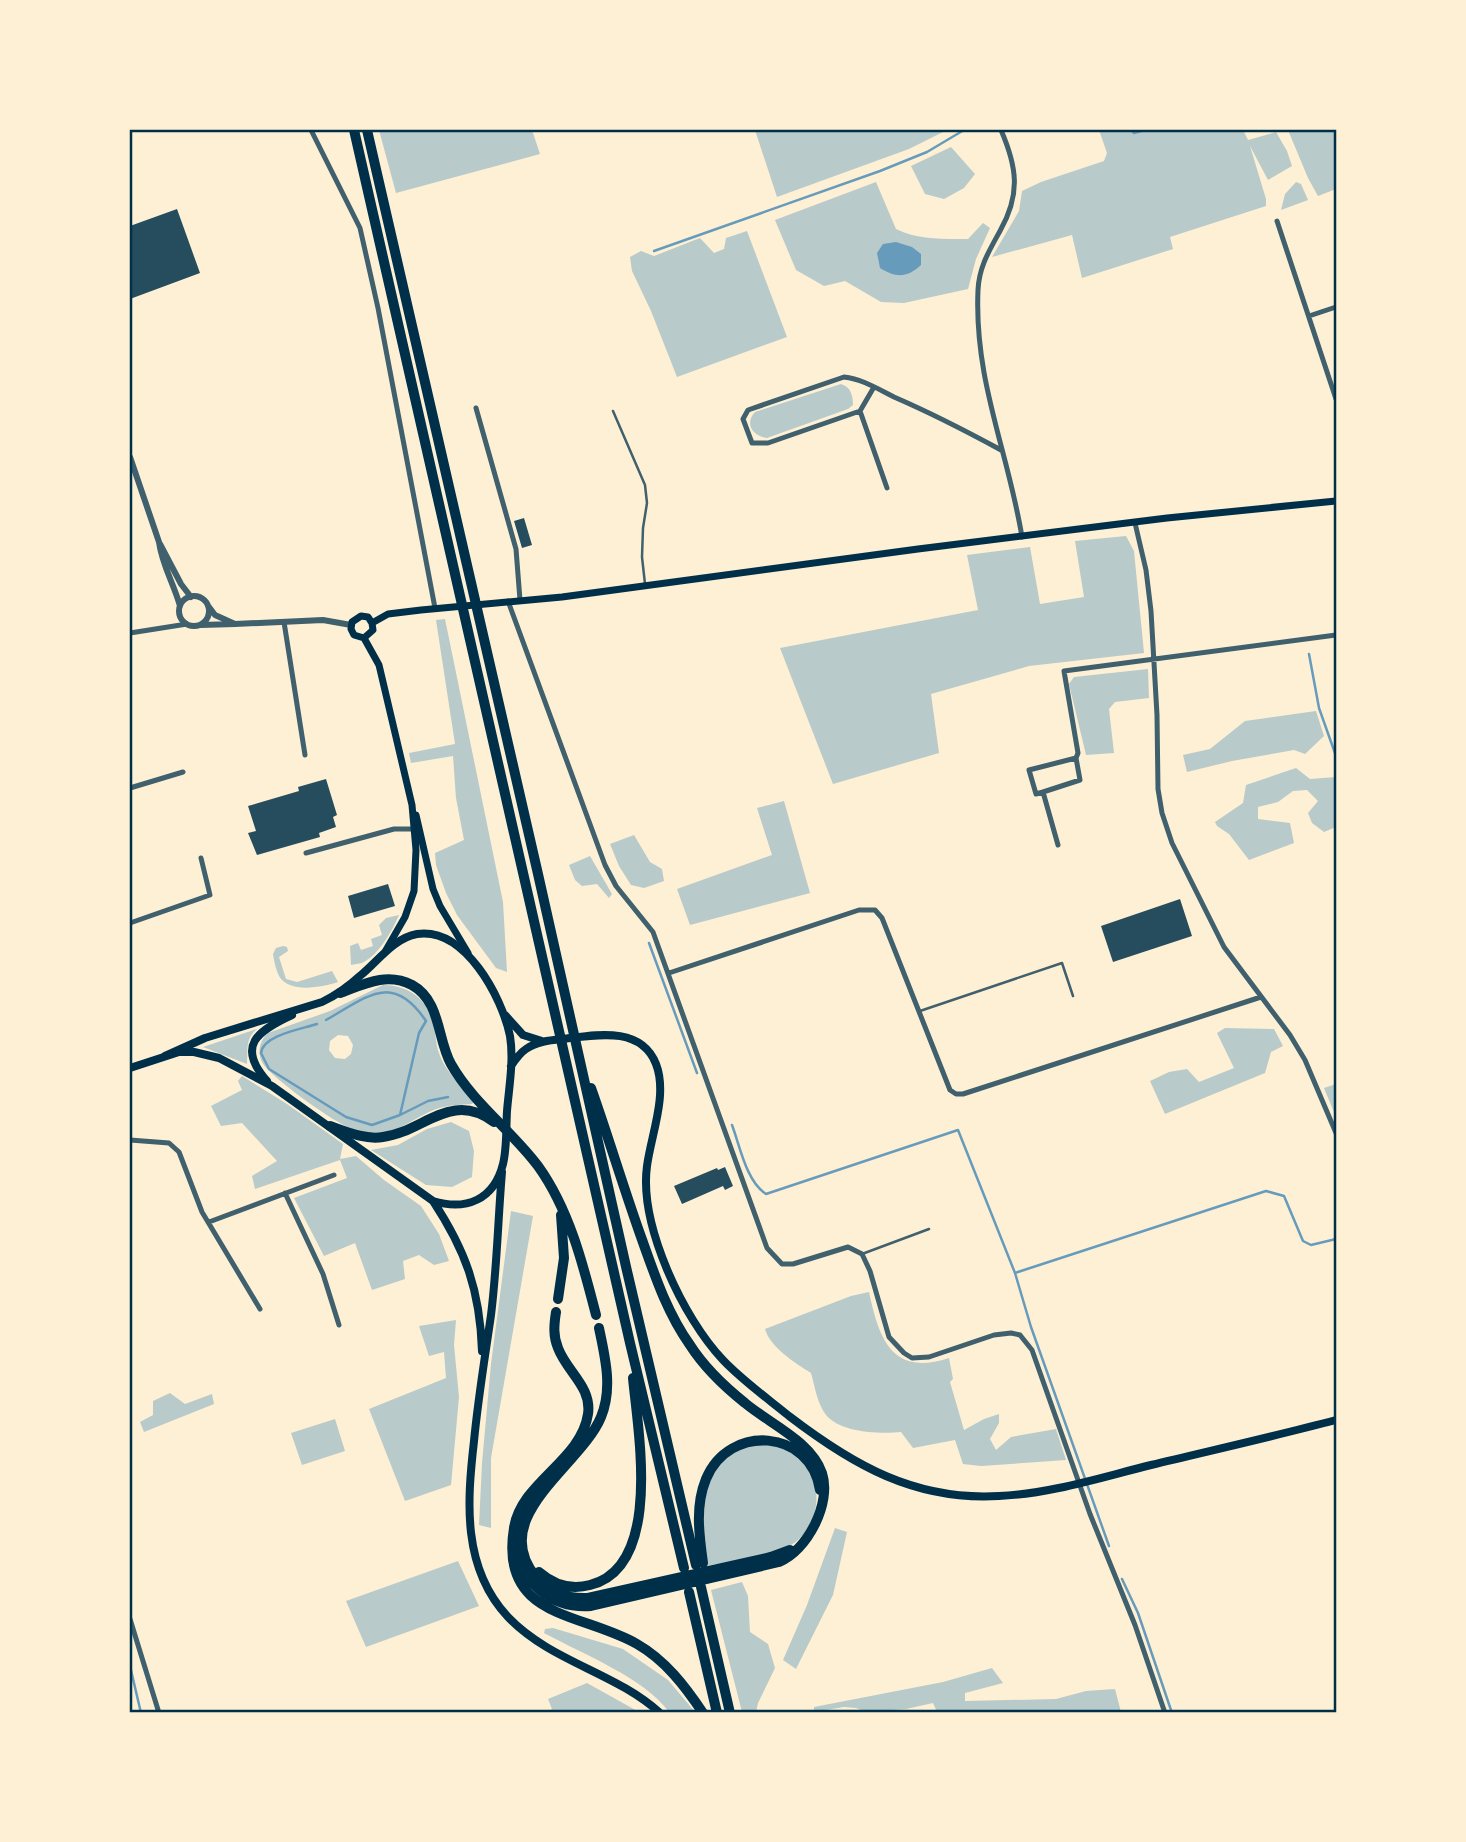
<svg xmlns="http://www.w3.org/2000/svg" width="1466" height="1842" viewBox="0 0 1466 1842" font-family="Poppins,sans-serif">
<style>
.green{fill:#b9caca;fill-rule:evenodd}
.water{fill:#669bbc}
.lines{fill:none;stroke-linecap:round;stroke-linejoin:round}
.stream{stroke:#669bbc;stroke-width:2.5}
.building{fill:#264d5e}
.service{stroke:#3f606c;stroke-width:2.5}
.minor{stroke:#3f606c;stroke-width:5}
.tertiary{stroke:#3f606c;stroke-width:6}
.secondary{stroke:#003049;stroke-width:7}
.primary{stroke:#003049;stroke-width:8}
.motorway{stroke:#003049;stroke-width:10}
.neatline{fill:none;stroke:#003049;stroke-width:2.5}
</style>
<rect width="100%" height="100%" fill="#fdf0d5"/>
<path class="green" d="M379 130H532L540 154 396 193Z
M755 130H947L909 149 777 197Z
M1099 130H1243L1248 140 1276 132 1287 151 1292 166 1268 180 1250 146 1266 199V206L1170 237 1173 249 1082 278 1072 235 992 257 1019 211 1022 191 1041 182 1104 161 1107 153Z
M1288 130H1336V189L1318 196 1308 178Z
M951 147 975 174 964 188 944 199 925 194 911 166Z
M876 182 896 229C917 240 945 239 968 239L983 223 990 228 976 259 968 289 904 303 881 302 845 281 824 286 796 270 775 220Z
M1296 182 1301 184 1308 200 1281 210 1285 194Z
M747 231 787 337 677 377 651 311 632 271 630 257 641 251 654 256 700 238 714 253 724 249 726 238Z
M841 384C851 387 853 396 853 405L848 409 767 438C753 436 744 424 755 412Z
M1126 536 1134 551 1144 653 1029 666 931 694 939 753 833 784 780 648 978 610 967 555 1030 547 1040 604 1084 597 1075 541Z
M445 619 503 902 507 972 496 968 457 915 446 893 436 865 435 853 464 840 456 798 453 756 411 763 409 753 455 744 436 620Z
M1148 669 1149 698 1115 702 1109 709 1114 753 1086 755 1069 684 1074 677Z
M1316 711 1324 736 1305 754 1294 750 1232 761 1187 772 1183 755 1210 749 1245 721Z
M1296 768 1310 779 1336 777V827L1324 832 1312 823 1308 813 1318 801 1307 790 1293 791 1278 802 1258 807V819L1290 823 1294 843 1249 860 1229 834 1217 826 1215 822 1243 803 1246 785Z
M784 801 810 893 690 925 677 889 772 855 757 808Z
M634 835 650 862 662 869 664 881 644 888 631 885 619 866 610 844Z
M590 856 612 894 609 898 597 884 582 886 575 880 569 865Z
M399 915C392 931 379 955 362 963 359 964 354 964 351 965L350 946 358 943 361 950 373 946 371 939 382 935 379 925 386 918Z
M283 946 287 947 288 951 279 957 286 979 297 982 332 971 338 982C323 987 289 994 279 976 276 970 274 961 273 954L276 948Z
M383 985C407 985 426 998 433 1021 436 1031 435 1043 439 1053 445 1072 463 1087 475 1101L472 1104C457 1105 443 1105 429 1112 410 1121 397 1133 375 1133 366 1133 356 1131 348 1127 331 1120 270 1077 262 1062 257 1052 260 1040 268 1033L330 1011ZM338 1035 348 1036 353 1045 351 1054 345 1059 335 1058 329 1050 330 1041Z
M1225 1028 1274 1029 1283 1046 1271 1052 1265 1073 1165 1114 1150 1081 1169 1072 1187 1069 1199 1082 1234 1068 1217 1033Z
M257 1029C245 1039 248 1050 247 1064L203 1047Z
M242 1076 287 1104 343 1144 340 1159 356 1156 384 1180 421 1206 439 1234 449 1261 434 1265 419 1255 403 1261 405 1279 372 1290 355 1243 324 1256 294 1198 347 1178 340 1160 255 1189 252 1176 277 1161 242 1123 221 1126 211 1106 242 1090 238 1081Z
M1336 1084V1117L1324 1088Z
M451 1122 469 1131 474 1151 472 1177 452 1187 426 1185 371 1150 398 1145 427 1129Z
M511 1211 533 1216 491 1458V1528L479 1525 482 1463 491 1364Z
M869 1292C879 1339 892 1377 949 1358L953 1379 950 1382 964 1430 984 1419 999 1414V1423L990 1439 996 1450 1011 1437 1056 1429 1066 1460 981 1466 963 1464 955 1440 913 1448 901 1432C880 1434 841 1433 826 1415 817 1403 815 1387 811 1373 795 1363 770 1347 765 1329L851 1296Z
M456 1320 454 1345 459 1397 451 1485 405 1501 369 1409 446 1378 444 1352 429 1356 419 1326Z
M170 1393 185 1404 212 1394 214 1404 144 1432 140 1422 153 1415V1401Z
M335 1419 345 1451 302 1465 291 1433Z
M774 1444C782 1448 792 1451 798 1457 826 1480 821 1527 791 1545 770 1558 732 1561 707 1566 700 1528 697 1479 732 1453 733 1453 740 1448 741 1447 751 1444 764 1445 774 1444Z
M835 1528 847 1532 833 1595 796 1669 783 1660 807 1605Z
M458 1561 479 1606 366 1647 346 1601Z
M742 1582 748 1596 750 1632 768 1644 775 1668 758 1703 756 1712H742L711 1590Z
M553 1628 623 1649 668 1680 695 1712H669C646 1679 581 1653 544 1633L545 1629Z
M992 1668 1003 1683 965 1693V1701L1056 1699 1086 1691 1115 1689 1121 1712H937L933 1703 906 1709 866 1712 856 1708 844 1707 814 1712V1707L943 1682Z
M587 1683 639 1712H546L552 1709 548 1699Z"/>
<path class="water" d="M896 242 912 247 921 254V265C907 278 896 278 880 268L877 253 883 244Z"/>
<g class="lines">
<path class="stream" d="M1131 130 1134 133 1145 130
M654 251 880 171 927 152 964 130
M1309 654 1319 708 1336 756
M649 943 697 1073
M326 1020C367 997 392 971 426 1021L419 1033 400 1115
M317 1024C302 1029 263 1035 261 1053L269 1069 346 1117 372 1125 400 1115 428 1101 448 1097
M732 1125C740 1146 746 1181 766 1194L958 1130 1015 1273 1031 1327 1109 1546
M1015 1273 1266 1191 1284 1196 1303 1241 1311 1245 1336 1239
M1122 1579 1138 1613 1172 1713
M130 1666 141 1713"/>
</g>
<path class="building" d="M177 209 200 273 130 299V226Z
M524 518 532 545 522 548 514 521Z
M326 779 337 815 333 817 336 827 319 833 320 837 257 855 248 833 256 831 248 806 299 791 298 787Z
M388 884 395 906 354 918 348 896Z
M1180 899 1192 936 1113 962 1101 926Z
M725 1167 733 1186 725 1190 723 1186 682 1204 674 1186 717 1168 718 1170Z"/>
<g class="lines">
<path class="service" d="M613 411 645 485 647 503 643 528 642 557 645 584
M920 1011 1062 963 1073 996
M862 1254 929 1229"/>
<path class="minor" d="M311 130 360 228 378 308 435 608
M1001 130C1017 167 1021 194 1000 231 989 251 979 267 978 290 974 381 1008 451 1022 537
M1277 221 1336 399
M1309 316 1336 307
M874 387 860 411 768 443H752L743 419 748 410 844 377C862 379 878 389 894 397 931 413 966 431 1001 450
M476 408 516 549 520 600
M860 411 887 488
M1135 523 1146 570 1151 611 1157 715 1158 789 1162 813 1172 843 1224 947 1290 1035 1305 1060 1336 1133
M508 601 605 865 616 886 653 932 767 1248 782 1264H793L848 1247 862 1254 870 1271 889 1337 904 1353 912 1358 929 1357 994 1335 1011 1333 1020 1335 1032 1350 1090 1514 1135 1625 1165 1713
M284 622 305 755
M130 633 187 624
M130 788 183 772
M1043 792 1036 794 1029 770 1076 758
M1058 845 1043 792 1080 780 1076 758 1078 753 1064 671 1336 635
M306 853 394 829H414
M130 923 210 895 201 858
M669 973 859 910H875L882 918 950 1090 956 1094H963L1261 997
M130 1140 169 1143 179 1152 202 1212 260 1309
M285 1193 323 1274 339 1325
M209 1222 334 1175
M130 1619 159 1713"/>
<path class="tertiary" d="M130 457 159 542C162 565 174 584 180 606
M160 544 181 584 191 597
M179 611a15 15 0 1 1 30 0a15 15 0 1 1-30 0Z
M235 624 323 620 351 625
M201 625 235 624 215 615 209 607"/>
<path class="secondary" d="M372 623 388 614 421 610 562 597 918 549 1167 518 1336 501
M364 638 379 665 412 805 416 850 414 891 405 917 386 950
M364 638 354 635 351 629 352 622 361 616 368 617 372 623
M364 638 373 630 372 623
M416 815 433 889 440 906 468 953"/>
<path class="primary" d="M505 1015 523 1035 542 1041
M511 1066C515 1060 520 1053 526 1049 539 1040 555 1040 570 1038 601 1034 642 1028 656 1064 668 1095 651 1135 647 1166 639 1225 683 1318 723 1360 743 1381 767 1398 789 1416 853 1465 915 1501 999 1496 1050 1494 1102 1477 1151 1465 1213 1450 1275 1436 1336 1420
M130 1068 179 1052H194L219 1058 272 1086 433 1201C466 1211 494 1200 503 1164 507 1148 506 1128 507 1111 509 1087 514 1060 510 1036 502 997 465 927 417 934 394 938 378 961 361 975 349 986 337 995 322 1002L205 1038 165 1056
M267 1081C236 1046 257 1031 292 1015
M502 1172C498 1219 497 1267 491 1315 485 1357 478 1399 474 1441 467 1502 462 1568 508 1617 551 1662 615 1672 660 1713
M433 1201C466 1251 480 1291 482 1351"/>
<path class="motorway" d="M354 130 630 1343 684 1568
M367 130 538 874 627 1271 696 1565
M340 993C364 984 387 972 412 985 441 1001 437 1039 451 1064 473 1103 512 1131 538 1166 569 1209 583 1264 596 1315
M330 1126C347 1132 365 1140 383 1137 423 1132 451 1090 494 1122
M558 1299 564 1258 561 1215
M556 1312C554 1325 553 1336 558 1348 567 1372 592 1387 588 1414 581 1461 521 1482 514 1528 499 1619 581 1612 637 1644 665 1660 685 1686 703 1713
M599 1328C605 1357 613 1388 601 1417 581 1466 486 1517 536 1577 550 1593 567 1599 588 1598L771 1557 790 1550
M513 1549C526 1584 551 1609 591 1606L779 1562C807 1551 832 1503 822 1473 811 1441 770 1424 745 1403 725 1387 704 1367 690 1345 666 1311 654 1273 640 1234 623 1186 608 1136 591 1088
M703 1563C699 1534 695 1506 706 1479 729 1423 811 1429 820 1490
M539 1572C554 1585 571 1590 590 1585 663 1567 638 1432 633 1378
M701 1587 730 1713
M689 1592 717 1713"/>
</g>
<rect width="1466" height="1842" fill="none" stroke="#fdf0d5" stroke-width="262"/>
<rect x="131" y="131" width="1204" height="1580" class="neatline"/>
</svg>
